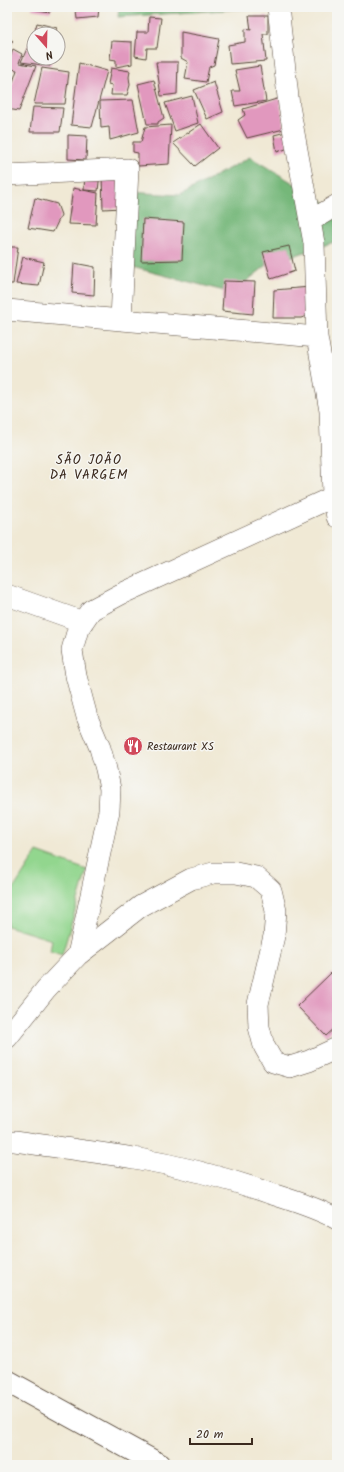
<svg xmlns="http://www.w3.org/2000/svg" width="344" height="1472" viewBox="0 0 344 1472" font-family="Kalam,sans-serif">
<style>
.green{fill:#92d68e;stroke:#668056}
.forest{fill:#75b779;stroke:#58704c}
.building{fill:#e198be}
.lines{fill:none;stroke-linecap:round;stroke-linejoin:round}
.street-casing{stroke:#564739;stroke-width:22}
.primary-casing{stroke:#564739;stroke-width:24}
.street{stroke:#fff;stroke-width:21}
.primary{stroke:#fff;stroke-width:22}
.labels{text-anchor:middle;stroke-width:3;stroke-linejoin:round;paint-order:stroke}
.poi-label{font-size:11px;fill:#3b2a1e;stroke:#f6f6f2;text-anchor:start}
.quarter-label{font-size:13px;letter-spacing:1px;fill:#3b2a1e;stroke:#f6f6f2}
</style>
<rect width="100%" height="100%" fill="#f6f6f2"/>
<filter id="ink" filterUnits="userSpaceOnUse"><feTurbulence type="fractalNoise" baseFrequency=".025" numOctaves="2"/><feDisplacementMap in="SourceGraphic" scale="8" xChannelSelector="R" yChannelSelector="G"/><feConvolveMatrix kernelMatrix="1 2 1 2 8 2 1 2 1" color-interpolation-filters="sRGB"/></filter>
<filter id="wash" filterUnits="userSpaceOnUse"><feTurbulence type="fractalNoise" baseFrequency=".012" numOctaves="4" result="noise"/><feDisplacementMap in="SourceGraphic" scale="16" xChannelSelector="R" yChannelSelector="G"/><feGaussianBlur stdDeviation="0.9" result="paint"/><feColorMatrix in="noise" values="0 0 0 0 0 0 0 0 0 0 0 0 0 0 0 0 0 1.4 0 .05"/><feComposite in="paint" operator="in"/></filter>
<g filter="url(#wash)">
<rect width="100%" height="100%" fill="#f0e9d5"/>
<path class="green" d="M37 852 87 870 62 955 50 951 52 940 7 926V899Z"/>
<path class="forest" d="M119 7H270L118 17Z
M250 157 333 207H337V241L267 265 232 293 117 263 128 192 180 195Z"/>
<g id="blocks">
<path class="building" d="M32 7H52L50 12 32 9Z
M81 7H99L98 17 77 19 76 10 81 9Z
M249 16H268V34H263L266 61 230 64 228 45 245 42V29L251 30Z
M149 17 161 18 157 48H147L146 58 135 56 137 32H148Z
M37 23 57 28 55 34H34Z
M181 32 219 39 214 65 209 67 206 82 185 79 188 62 181 58Z
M7 36 13 41 7 49Z
M112 41 132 42V64L116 67V60L110 59Z
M30 42 34 43V58H53L50 66 21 62Z
M13 49 22 54 19 63 36 66 19 111 7 109V100L17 70 7 68Z
M156 62H178L177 94 161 96Z
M79 63 107 71 92 127 71 125Z
M260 66 266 101 235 106 232 91H240L235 70Z
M42 68 69 72 65 104H34Z
M111 68 130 71 129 77 130 85 127 95H111L112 85 108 84Z
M154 80 164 118 158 122V124H147L138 84Z
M214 82 223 112 207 119 194 90Z
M192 96 198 123 175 131 165 103Z
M280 98 284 129 247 138 238 120 245 115 243 109Z
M133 100 139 132 110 140 109 127 101 128 100 101Z
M33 107 63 108 60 132H30Z
M7 115 11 118 8 147H7Z
M201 124 218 148 195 166 173 143Z
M171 125 169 164 138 166V153L133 152V142H141L145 127Z
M286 132 289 148 277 152 274 135Z
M68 135 87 136 86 160 68 159Z
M85 173H100L98 191 84 190Z
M102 176H122V208L103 209Z
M73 188 98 193 96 225 68 224Z
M35 198 57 204 61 215 53 232 28 228Z
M143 219 184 222 182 260 141 261Z
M289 246 295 271 271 279 263 252Z
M7 247H18L13 284H7Z
M23 257 44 262 39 286 16 284Z
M74 263 95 267 94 295 72 293Z
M224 281 255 282 253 314 222 311Z
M311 287 310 315 301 318H273L274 290Z
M331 973 337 979V1026L326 1036 297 1006Z"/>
</g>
</g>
<g filter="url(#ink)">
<use href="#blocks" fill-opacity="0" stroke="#564739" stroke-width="1"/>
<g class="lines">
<defs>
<path id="street" d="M278 7 289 106 314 243 317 337 330 411 333 496 337 517
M7 175 128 169 121 320
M310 221 337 205
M7 310 317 337
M7 595 83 622
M78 955 109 811 110 789 106 769 100 748 87 717 76 676 72 650 78 629 91 610 121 594 337 495
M7 1038 46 989 78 955 141 906 191 879 213 873H236L256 877 271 890 276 911 274 936 258 1004 259 1027 264 1046 273 1062 290 1067 309 1061 337 1048
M7 1141H15C55 1147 95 1152 134 1158 181 1166 227 1178 272 1194 294 1201 317 1208 337 1219"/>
<path id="primary" d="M7 1381 160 1465"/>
</defs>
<use href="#street" class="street-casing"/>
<use href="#primary" class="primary-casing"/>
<use href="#street" class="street"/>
<use href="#primary" class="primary"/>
</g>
</g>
<defs>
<symbol id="restaurant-disc" viewBox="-11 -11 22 22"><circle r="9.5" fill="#d1495b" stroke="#f6f6f2"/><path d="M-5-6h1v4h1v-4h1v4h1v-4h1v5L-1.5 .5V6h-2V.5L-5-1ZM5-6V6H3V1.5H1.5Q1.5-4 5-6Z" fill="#fff"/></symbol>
</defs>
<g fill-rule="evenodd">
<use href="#restaurant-disc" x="122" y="735" width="22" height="22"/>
</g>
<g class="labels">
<g class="poi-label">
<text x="147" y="750">Restaurant XS</text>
</g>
<g class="quarter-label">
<text x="89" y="464">SÃO JOÃO<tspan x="89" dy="15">DA VARGEM</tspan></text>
</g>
</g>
<rect width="344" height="1472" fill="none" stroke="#f6f6f2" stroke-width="24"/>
<g transform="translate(46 46) rotate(160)"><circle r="19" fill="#f6f6f2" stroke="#aba49d"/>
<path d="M0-3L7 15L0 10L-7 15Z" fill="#d1495b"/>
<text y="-6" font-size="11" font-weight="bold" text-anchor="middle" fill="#3b2a1e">N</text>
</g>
<path d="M190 1438v6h62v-6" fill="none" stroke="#3b2a1e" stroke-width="2"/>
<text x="196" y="1438" font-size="12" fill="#3b2a1e" stroke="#f6f6f2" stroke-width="3" paint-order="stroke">20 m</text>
</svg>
